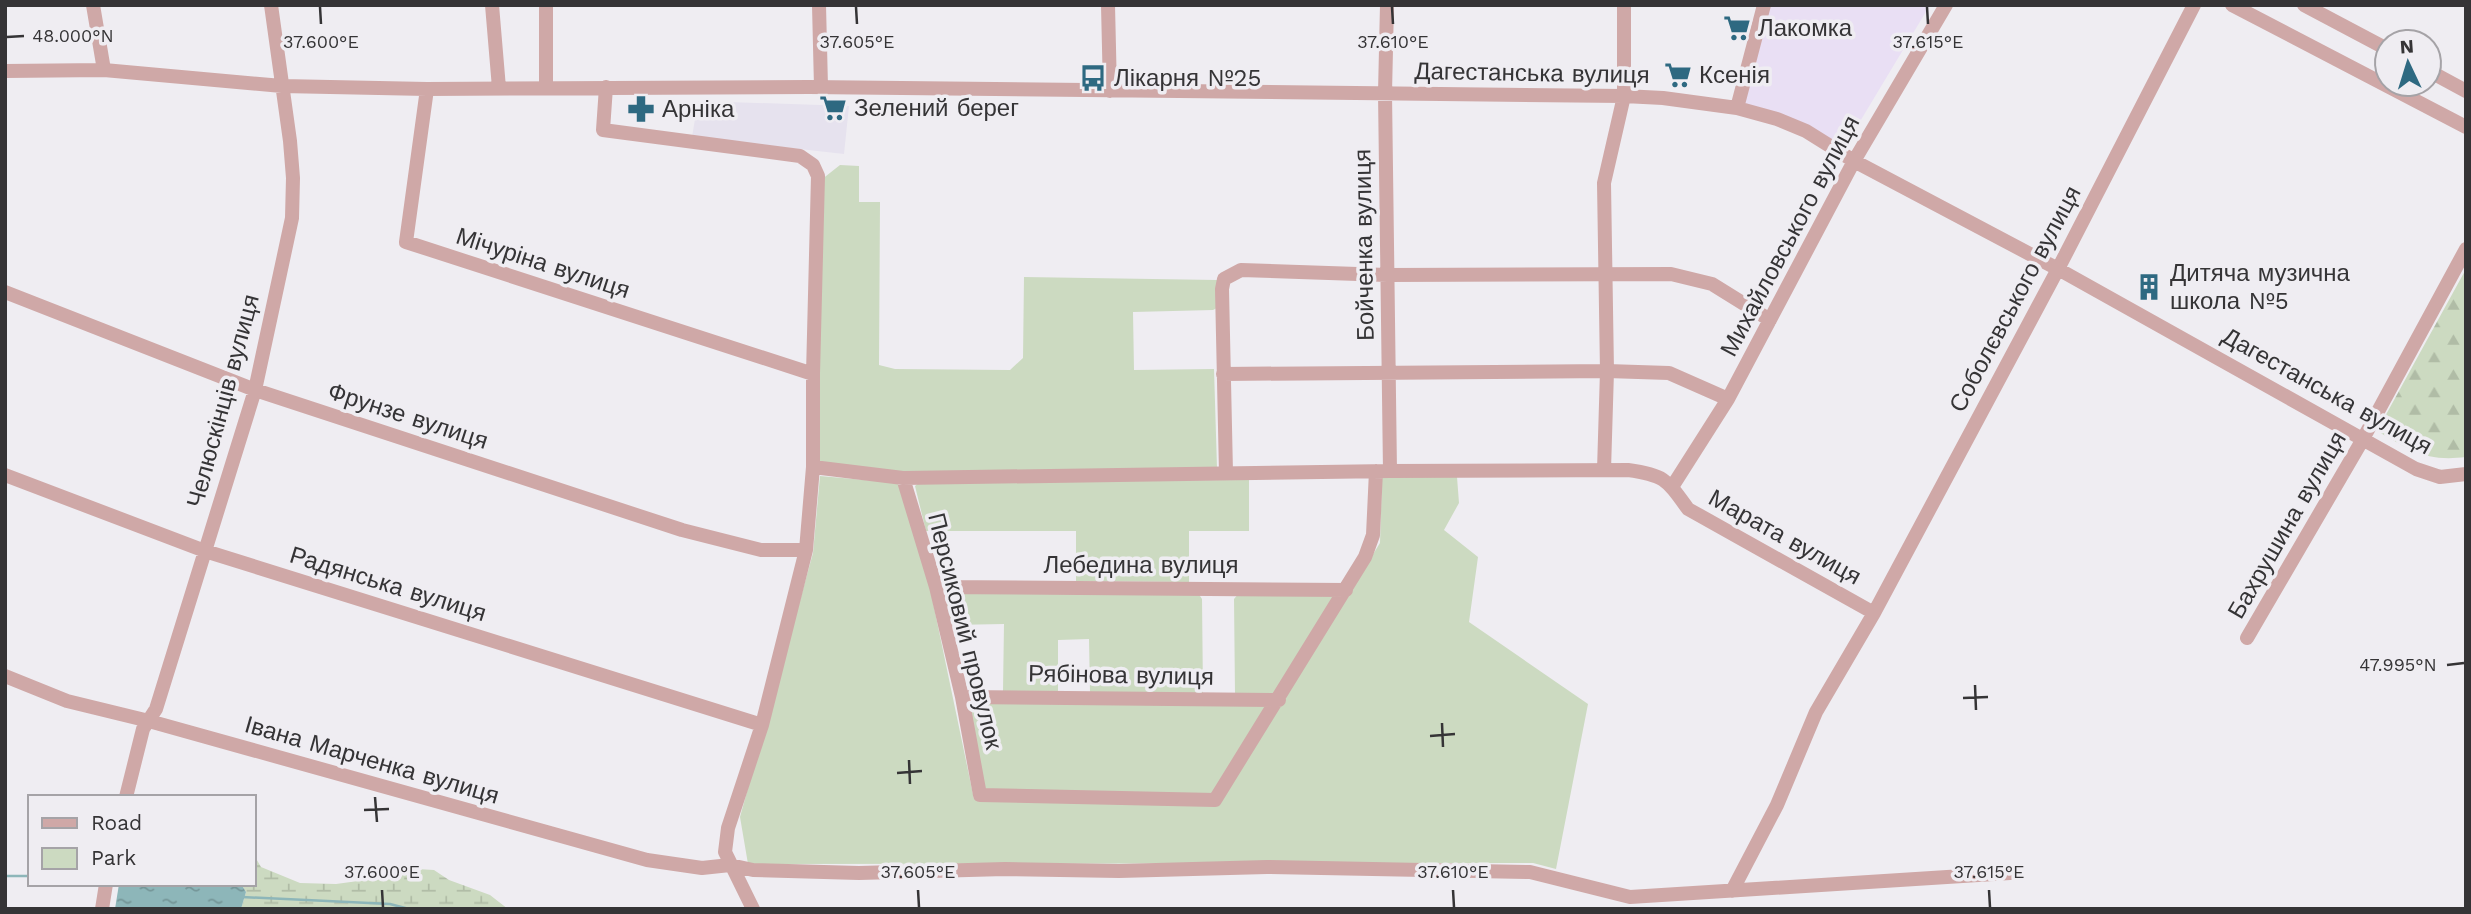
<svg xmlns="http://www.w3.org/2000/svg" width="2471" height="914" viewBox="0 0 2471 914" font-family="'Work Sans',sans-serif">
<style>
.built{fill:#e6e2ee}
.education{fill:#e9dff4}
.green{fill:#ccdac1}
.forest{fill:url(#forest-firs)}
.wetland{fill:url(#wetland-marsh)}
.water{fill:url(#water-ripples)}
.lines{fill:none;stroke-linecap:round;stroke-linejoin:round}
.stream{stroke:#8db6b9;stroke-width:2.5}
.minor{stroke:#cfa8a7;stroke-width:14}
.ticks{fill:none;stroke:#353436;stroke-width:2.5}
.labels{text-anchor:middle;stroke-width:7;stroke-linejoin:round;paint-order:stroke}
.poi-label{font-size:24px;fill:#353436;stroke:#efedf2;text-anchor:start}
.street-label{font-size:24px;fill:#353436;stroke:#efedf2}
.ticks-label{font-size:18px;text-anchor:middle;fill:#353436;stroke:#efedf2;stroke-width:7;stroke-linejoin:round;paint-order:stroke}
</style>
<defs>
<pattern id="forest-firs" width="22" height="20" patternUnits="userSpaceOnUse" patternTransform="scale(1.75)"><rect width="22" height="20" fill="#ccdac1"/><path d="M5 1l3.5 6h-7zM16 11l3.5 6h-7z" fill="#b0bca6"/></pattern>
<pattern id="wetland-marsh" width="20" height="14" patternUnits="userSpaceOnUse" patternTransform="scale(1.75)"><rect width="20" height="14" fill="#ccdac1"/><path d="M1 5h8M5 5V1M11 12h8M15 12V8" fill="none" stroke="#b0bca6"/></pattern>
<pattern id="water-ripples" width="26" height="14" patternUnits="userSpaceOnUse" patternTransform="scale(1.75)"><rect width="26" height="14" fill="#8db6b9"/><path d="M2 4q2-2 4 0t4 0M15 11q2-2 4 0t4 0" fill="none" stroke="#749597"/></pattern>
</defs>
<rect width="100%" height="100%" fill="#efedf2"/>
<path class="built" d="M698 101 849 106 844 154 692 137Z"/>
<path class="education" d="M1769 5H1930L1844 148 1742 107Z"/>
<path class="green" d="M840 165 859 166V202H880L879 365 895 369 1010 370 1023 358 1024 277 1217 280V308L1213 310 1133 312 1134 370 1214 369 1217 468 908 475 817 464 821 180Z
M820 476 898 483 930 588 974 799 1216 806 1380 543 1382 477H1457L1459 503 1444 530 1478 557 1469 622 1588 704 1556 869 1533 863 748 864 740 817 813 553Z
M1249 480V531H1189V582L1076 581V531H926L915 486 921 481Z
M943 591 1198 593 1202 599 1203 694 1090 692 1089 639 1058 640V692L1003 691 1004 624 951 625Z
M1239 593 1340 594 1280 694H1235L1234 599Z
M966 701 1274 703 1214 796 983 790Z"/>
<path class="forest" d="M2466 269V457C2425 462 2411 450 2377 431Z"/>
<path class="wetland" d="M254 855 261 867 300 883 336 884 380 878 417 869 434 870 449 880 490 895 508 909H241L246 892 241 884H254Z"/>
<path class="water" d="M119 884H241L246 892 241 909H115Z"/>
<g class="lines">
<path class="stream" d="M5 876H30
M242 897 390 904 409 909"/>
<path class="minor" d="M93 5 104 70
M492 5 499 88
M819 5 821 87
M1108 5 1110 91
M2232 5 2466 127
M2304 5 2387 49
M5 71 104 70 282 86 427 89 809 87 1624 96 1663 98 1737 108 1777 119 1806 131 1854 161 2058 269 2416 469 2440 477 2466 474
M2429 71 2466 91
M606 87 603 130 800 156 813 165 818 176 813 374V467L806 550 762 725 728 828 725 852 753 909
M546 88V5
M427 89 406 242 813 374
M1737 108 1764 5
M5 292 255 390 682 530 761 550H806
M1223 374 1607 371 1669 373 1728 399
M813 467 903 478 1390 471 1385 93 1387 5
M1604 470 1607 371 1604 183 1624 96V5
M1390 471 1628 470C1665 475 1667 480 1688 509L1874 613
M1226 473 1222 289 1224 279 1241 270 1387 275 1671 274 1712 284 1770 320
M5 475 205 551 762 725
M903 478 936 587 962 697 980 795 1215 800 1365 557 1373 535 1376 471
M1672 487 1728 399 1854 161 1946 5
M936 587 1346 590
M2247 638 2363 439 2466 249
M5 676 67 701 149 721 647 860 702 868 730 865 753 870 859 873 1005 869 1119 871 1267 867 1530 872 1630 897 2010 873
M962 697 1279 700
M126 797 143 729 156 709 255 390 292 218 293 178 290 141 271 5
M1732 891 1777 805 1816 712 1874 613 2058 269 2194 5
M102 909 106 884"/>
</g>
<path class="ticks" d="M320 7 321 24M856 7 857 24M1392 7 1393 24M1927 7 1928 24M7 37 24 36M2447 665 2464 663M1975 685 1976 710M1963 698 1988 697M1442 723 1443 747M1430 736 1455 734M909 760 910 784M897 773 922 771M375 797 377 822M364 810 389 809M382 890 383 907M918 890 919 907M1453 890 1454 907M1989 890 1990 907"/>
<defs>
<symbol id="supermarket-bare" viewBox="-9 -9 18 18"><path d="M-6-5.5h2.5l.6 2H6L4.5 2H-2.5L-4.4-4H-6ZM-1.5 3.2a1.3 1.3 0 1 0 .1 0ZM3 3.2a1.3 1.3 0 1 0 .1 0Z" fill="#2e6981" stroke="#efedf2" stroke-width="2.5" paint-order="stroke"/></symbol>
<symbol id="bus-bare" viewBox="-9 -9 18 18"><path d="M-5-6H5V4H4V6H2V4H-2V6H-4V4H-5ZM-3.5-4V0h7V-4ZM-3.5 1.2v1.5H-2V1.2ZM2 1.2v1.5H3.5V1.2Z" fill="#2e6981" stroke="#efedf2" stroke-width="2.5" paint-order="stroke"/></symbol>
<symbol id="pharmacy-bare" viewBox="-9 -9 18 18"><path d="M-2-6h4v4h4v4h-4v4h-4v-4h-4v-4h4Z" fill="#2e6981" stroke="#efedf2" stroke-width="2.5" paint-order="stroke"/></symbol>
<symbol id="building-bare" viewBox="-9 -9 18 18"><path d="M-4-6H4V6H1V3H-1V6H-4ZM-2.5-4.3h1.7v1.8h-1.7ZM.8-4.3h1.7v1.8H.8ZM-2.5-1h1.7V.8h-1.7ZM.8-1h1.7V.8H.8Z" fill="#2e6981" stroke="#efedf2" stroke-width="2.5" paint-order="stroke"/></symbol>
</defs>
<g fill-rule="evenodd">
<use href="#supermarket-bare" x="1718" y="9" width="38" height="38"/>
<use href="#supermarket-bare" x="1659" y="56" width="38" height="38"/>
<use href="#bus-bare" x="1074" y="59" width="38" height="38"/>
<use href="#supermarket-bare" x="814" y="89" width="38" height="38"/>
<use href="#pharmacy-bare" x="622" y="90" width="38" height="38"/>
<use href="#building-bare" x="2130" y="268" width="38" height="38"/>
</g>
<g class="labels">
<g class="poi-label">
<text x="1758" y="36">Лакомка</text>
<text x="1699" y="83">Ксенія</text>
<text x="1114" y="86">Лікарня №25</text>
<text x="854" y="116">Зелений берег</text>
<text x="662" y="117">Арніка</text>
<text x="2170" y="281">Дитяча музична<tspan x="2170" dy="28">школа №5</tspan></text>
</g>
<g class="street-label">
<text transform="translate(1532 73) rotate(1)" y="8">Дагестанська вулиця</text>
<text transform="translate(1790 236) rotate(-62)" y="8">Михайловського вулиця</text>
<text transform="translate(1364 245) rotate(-91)" y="8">Бойченка вулиця</text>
<text transform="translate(543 263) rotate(18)" y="8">Мічуріна вулиця</text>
<text transform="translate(2015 299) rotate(-62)" y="8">Соболєвського вулиця</text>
<text transform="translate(2327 391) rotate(29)" y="8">Дагестанська вулиця</text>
<text transform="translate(223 401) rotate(-75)" y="8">Челюскінців вулиця</text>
<text transform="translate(408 416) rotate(18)" y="8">Фрунзе вулиця</text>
<text transform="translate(2287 525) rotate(-60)" y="8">Бахрушина вулиця</text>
<text transform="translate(1785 537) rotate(29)" y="8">Марата вулиця</text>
<text x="1141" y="573">Лебедина вулиця</text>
<text transform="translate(388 584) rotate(17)" y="8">Радянська вулиця</text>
<text transform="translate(965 631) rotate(76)" y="8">Персиковий провулок</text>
<text transform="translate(1121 675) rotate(1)" y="8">Рябінова вулиця</text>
<text transform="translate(372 760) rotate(16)" y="8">Івана Марченка вулиця</text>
</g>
</g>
<g class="ticks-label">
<text x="73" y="42">48.000°N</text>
<text x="321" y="48">37.600°E</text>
<text x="857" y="48">37.605°E</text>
<text x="1393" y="48">37.610°E</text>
<text x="1928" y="48">37.615°E</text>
<text x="2398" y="671">47.995°N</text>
<text x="382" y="878">37.600°E</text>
<text x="918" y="878">37.605°E</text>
<text x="1453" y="878">37.610°E</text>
<text x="1989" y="878">37.615°E</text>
</g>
<rect width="2471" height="914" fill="none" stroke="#353436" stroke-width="14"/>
<rect x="28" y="795" width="228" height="91" fill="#efedf2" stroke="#a5a3a7" stroke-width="2"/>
<rect x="42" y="818" width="35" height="10" fill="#cfa8a7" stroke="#a5a3a7" stroke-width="2"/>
<text x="91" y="830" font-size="21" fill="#353436">Road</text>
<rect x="42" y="848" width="35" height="21" fill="#ccdac1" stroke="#a5a3a7" stroke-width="2"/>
<text x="91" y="865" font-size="21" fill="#353436">Park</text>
<g transform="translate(2408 63) rotate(356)"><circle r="33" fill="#efedf2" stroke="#a5a3a7" stroke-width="2"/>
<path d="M0-5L12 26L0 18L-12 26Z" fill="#2e6981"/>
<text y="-10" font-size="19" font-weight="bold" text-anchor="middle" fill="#353436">N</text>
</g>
</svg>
